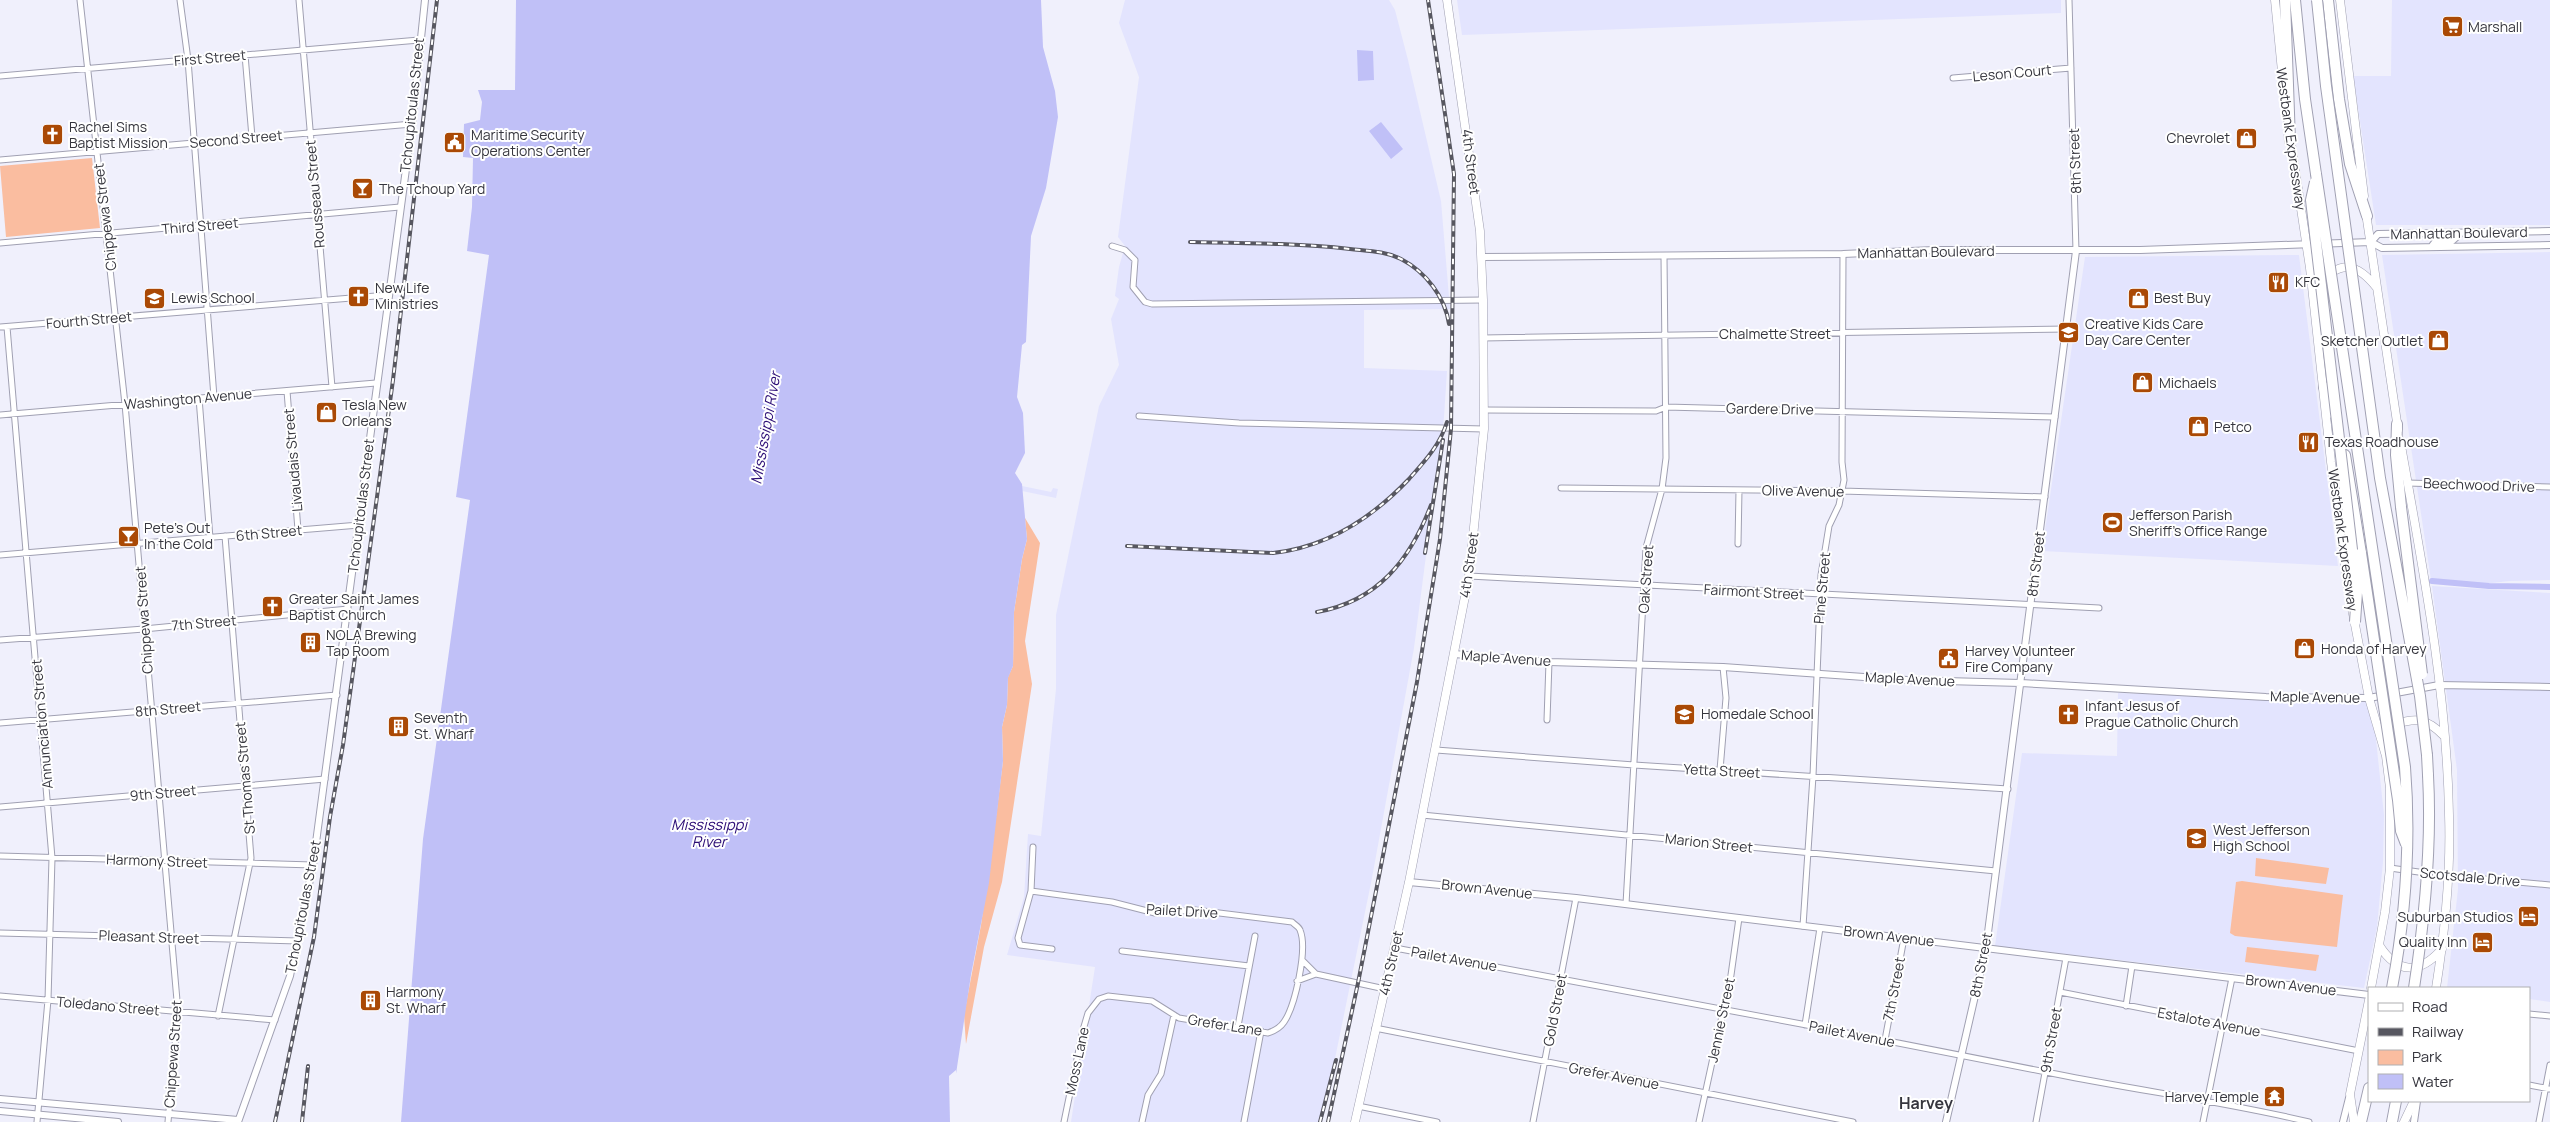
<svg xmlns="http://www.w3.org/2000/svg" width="2550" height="1122" viewBox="0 0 2550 1122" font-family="Manrope,sans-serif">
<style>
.built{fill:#e3e4fe}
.green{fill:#fabda0}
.water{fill:#c0c0f7}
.pier{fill:#f0f0fc}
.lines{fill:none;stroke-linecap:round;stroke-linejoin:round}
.canal{stroke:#c0c0f7;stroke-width:6}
.minor-casing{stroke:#a0a0b2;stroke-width:7}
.tertiary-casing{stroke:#a0a0b2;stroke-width:8}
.secondary-casing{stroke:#a0a0b2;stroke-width:9}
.motorway-casing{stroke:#a0a0b2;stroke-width:12}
.minor{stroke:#fff;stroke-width:5}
.tertiary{stroke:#fff;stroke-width:6}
.secondary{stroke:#fff;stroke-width:8}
.motorway{stroke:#fff;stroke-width:10}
.rail-casing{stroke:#575760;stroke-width:4}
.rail{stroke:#fff;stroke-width:2;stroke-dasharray:5.5;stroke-linecap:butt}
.motorway-bridge-casing{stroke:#a0a0b2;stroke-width:12;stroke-linecap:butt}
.motorway-bridge{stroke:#fff;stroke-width:10}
.labels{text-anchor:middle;stroke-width:4;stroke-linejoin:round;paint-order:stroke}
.poi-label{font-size:14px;fill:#36363e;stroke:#fff;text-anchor:start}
.street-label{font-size:14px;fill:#36363e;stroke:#fff}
.water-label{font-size:15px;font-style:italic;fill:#2c0e76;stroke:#fff}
.quarter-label{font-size:16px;font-weight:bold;fill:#36363e;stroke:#fff}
</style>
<rect width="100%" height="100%" fill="#f0f0fc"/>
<path class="built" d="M1125 0H1389L1395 10 1408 60 1441 201 1450 309 1364 310V368L1447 371 1444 417 1414 648 1372 878 1322 1122H1071L1095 967 1007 955 1024 897 1028 834 1041 836 1056 689V615L1099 406 1119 365 1111 319 1119 299 1115 296 1119 267 1125 246 1118 237 1139 77 1119 23Z
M1457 0H2061V13L1462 35Z
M2392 0H2550V225H2376L2353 76H2391Z
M2550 252V580L2509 581 2483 584 2431 580 2382 255Z
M2299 255 2338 566 2042 551 2085 257Z
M1003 482 1051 492 1053 488 1058 489 1056 498 1012 489Z
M2432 586 2550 593V1002L2529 999V988H2447L2458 889 2457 770Z
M2118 693 2372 702 2384 815 2383 862 2377 927 2364 988 1995 946 2022 753 2117 756Z"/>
<path class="green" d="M92 158 100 228 6 237 0 166Z
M1025 518 1040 543 1025 641 1032 684 1002 882 984 947 966 1044 964 1015 981 925 997 809 1003 761 1002 727 1007 705 1008 677 1013 666 1014 612 1022 559 1027 539Z
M2256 858 2329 868 2326 884 2255 876Z
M2242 881 2343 895 2337 947 2235 936 2230 933 2236 882Z
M2247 947 2319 955 2316 971 2245 962Z"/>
<path class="water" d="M516 0H1041L1043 47 1055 91 1058 117 1046 188 1031 236 1026 342 1022 345 1017 397 1023 413 1025 453 1015 473 1022 484 1027 539 1022 559 1014 612 1013 666 1008 678 1007 705 1002 727 1003 761 989 883 971 975 954 1087 953 1122H401L423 839 470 500 456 497 489 255 467 251 472 207 473 158 463 157 464 124 480 120 482 102 478 90H515Z
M1357 50 1373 51 1374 80 1358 81Z
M1381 122 1403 149 1391 159 1369 131Z"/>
<path class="pier" d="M956 1070V1122H950L949 1076Z"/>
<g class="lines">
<path class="canal" d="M2432 581 2489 586 2550 587"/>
<defs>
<path id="minor" d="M80 0 125 404 178 1012 168 1122
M180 0 188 60 214 397
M299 0 332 387
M2069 0 2076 251
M245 55 252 137
M0 76 419 40
M1953 78 2071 68
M0 160 412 124
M0 243 400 207
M1112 246 1125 250 1135 260 1133 287 1145 302 1152 304 1483 300
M0 327 388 295
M7 327 52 858 48 1000 37 1122
M1483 338 2067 329
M287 391 298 530
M199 398 210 538
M1485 410 1656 411 1666 407 2055 417
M0 415 376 383
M1139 416 1239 423 1484 429
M2407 483 2550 487
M1561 488 1842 491 2045 497
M1738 544 1739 490
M0 555 359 525
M1469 576 2099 608
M0 640 144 629 348 609
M1547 720 1549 662
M0 723 337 695
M1436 750 1634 765 2008 789
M1720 770 1726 698 1723 667
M0 807 325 779
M1422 815 1996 871
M1033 847 1031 891 1018 938 1020 945 1052 949
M0 856 313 865
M2390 868 2440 875 2550 885
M1031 891 1112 902 1155 913 1195 910 1292 922C1295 925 1299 927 1300 930 1308 949 1295 1006 1284 1022 1280 1028 1274 1031 1268 1033L1179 1018 1152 1001 1108 996 1099 999 1088 1013 1083 1030 1064 1122
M1626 904 1646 548 1662 489 1666 458 1664 256
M1803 926 1813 776 1821 575 1829 526 1839 505 1844 480 1842 462 1843 254
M0 933 298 941
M1395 948C1616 988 1836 1030 2056 1074 2140 1091 2227 1102 2309 1122
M1122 951 1249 966
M1316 974 1385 989
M1297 981 1316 974 1302 960
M2060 992 2359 1051
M0 996 275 1020
M2126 1006 2132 966
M2529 1014 2550 1016
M218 1016 251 858 225 536
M1805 1025 1820 928
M1238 1026 1255 936
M1375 1028 1853 1122
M1885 1040 1904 938
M2529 1085 2550 1089
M1358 1106 1437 1122
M1142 1122 1148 1095 1161 1074 1174 1015
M1244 1122 1261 1031
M1533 1122 1576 898
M1699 1122 1731 975 1739 918
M2036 1122 2066 958
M2203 1122 2232 978
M2539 1122 2550 1065"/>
<path id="tertiary" d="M2371 242 2378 234 2550 231
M2431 247 2435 242 2452 241 2461 233
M1481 257 1843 254 1934 250H2140L2371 242 2382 248 2550 245
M1454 654 1549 662 1723 667 1907 680 2021 683 2266 697 2369 698 2439 685 2550 687
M1409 882 1576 898 2369 995
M0 1099 238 1120
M0 1111 118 1122
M238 1122 290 976 313 865 412 124 425 0
M1946 1122 1986 948 2076 251
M2343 1122 2349 1098
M2414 1122 2417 1101"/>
<path id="secondary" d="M2275 0 2285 102
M2340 0 2364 196
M2290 136 2310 268 2331 462 2349 593 2369 698 2386 756 2390 788V868L2385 912 2371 988
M2366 213 2398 429
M2319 285C2340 259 2357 263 2377 288
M2400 440C2422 564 2447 689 2449 815 2451 873 2445 931 2436 988
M2388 737 2396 724C2417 717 2427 719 2443 735
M2379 945C2398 975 2420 974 2442 949
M1355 1122 1409 882 1469 576 1484 429 1483 300 1480 231 1447 0
M2354 1122 2350 1094 2369 1000
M2404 1122 2414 1101"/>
<path id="motorway" d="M2285 0 2290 141
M2295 0 2305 99 2316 174
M2328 0 2339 99 2350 164 2367 216
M2324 387 2334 414
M2397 424 2396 455 2401 507
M2345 455 2361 553
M2427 755 2428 775
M2361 1122 2369 1088
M2392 1122 2396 1101"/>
</defs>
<use href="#minor" class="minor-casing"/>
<use href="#tertiary" class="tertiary-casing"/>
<use href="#secondary" class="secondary-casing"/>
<use href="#motorway" class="motorway-casing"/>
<use href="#minor" class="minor"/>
<use href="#tertiary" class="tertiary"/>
<use href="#secondary" class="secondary"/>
<use href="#motorway" class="motorway"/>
<defs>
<path id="rail" d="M1190 242C1243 243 1296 243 1350 249 1368 251 1385 251 1401 259 1426 272 1445 297 1449 324
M1127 546 1273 553C1328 547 1372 518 1409 479 1425 461 1440 445 1447 422
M1425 553 1443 440
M1317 612C1378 601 1410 560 1431 505
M275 1122 314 937 330 817 343 745 393 380 437 0
M302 1122 308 1066
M1320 1122 1336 1060
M1328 1122 1358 983 1417 682 1440 539 1451 429 1454 174 1428 0"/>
</defs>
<use href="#rail" class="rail-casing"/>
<use href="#rail" class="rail"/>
<defs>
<path id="motorway-bridge" d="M2317 0 2326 86 2380 478 2420 696 2427 755
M2316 174 2405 767C2411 842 2406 914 2392 988
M2315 182 2311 200 2357 592 2355 622
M2401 507 2422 674
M2361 553 2398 800 2401 831 2406 844
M2414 988C2425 917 2432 847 2428 775"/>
</defs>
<use href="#motorway-bridge" class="motorway-bridge-casing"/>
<use href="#motorway-bridge" class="motorway-bridge"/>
</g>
<defs>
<symbol id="supermarket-square" viewBox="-11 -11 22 22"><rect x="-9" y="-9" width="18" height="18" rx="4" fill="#aa4905" stroke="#fff"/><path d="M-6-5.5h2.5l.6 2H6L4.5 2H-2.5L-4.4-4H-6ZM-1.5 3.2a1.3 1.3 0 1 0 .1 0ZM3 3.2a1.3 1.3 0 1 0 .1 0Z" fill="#fff"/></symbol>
<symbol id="church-square" viewBox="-11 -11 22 22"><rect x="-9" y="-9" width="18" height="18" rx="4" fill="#aa4905" stroke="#fff"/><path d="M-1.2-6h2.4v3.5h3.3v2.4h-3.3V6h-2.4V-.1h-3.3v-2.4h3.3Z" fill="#fff"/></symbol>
<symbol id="shop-square" viewBox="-11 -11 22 22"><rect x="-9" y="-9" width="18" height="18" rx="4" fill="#aa4905" stroke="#fff"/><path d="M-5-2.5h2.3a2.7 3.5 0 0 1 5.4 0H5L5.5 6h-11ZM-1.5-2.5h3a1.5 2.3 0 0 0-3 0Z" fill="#fff"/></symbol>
<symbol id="civic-square" viewBox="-11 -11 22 22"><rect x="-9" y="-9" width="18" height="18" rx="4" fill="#aa4905" stroke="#fff"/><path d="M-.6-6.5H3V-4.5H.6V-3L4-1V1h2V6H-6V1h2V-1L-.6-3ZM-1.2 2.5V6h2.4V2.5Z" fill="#fff"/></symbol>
<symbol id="bar-square" viewBox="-11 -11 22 22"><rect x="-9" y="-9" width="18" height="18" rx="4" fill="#aa4905" stroke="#fff"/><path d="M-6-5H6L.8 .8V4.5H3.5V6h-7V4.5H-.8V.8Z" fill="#fff"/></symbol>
<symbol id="restaurant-square" viewBox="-11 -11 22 22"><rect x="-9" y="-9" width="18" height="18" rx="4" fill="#aa4905" stroke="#fff"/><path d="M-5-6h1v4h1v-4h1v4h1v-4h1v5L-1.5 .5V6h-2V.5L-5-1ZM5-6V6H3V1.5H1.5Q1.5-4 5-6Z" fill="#fff"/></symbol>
<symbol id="school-square" viewBox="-11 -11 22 22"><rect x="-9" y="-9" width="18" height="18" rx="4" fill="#aa4905" stroke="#fff"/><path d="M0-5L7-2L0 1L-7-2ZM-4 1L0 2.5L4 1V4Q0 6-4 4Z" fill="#fff"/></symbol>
<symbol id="stadium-square" viewBox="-11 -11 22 22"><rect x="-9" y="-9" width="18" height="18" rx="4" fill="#aa4905" stroke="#fff"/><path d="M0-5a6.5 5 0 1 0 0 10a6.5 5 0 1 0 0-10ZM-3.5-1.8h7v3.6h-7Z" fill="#fff"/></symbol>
<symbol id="building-square" viewBox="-11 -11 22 22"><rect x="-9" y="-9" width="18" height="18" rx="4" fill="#aa4905" stroke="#fff"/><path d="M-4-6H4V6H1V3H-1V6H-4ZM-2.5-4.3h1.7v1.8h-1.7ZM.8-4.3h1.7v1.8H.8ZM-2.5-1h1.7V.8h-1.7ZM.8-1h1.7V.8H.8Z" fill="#fff"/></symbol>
<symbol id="hotel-square" viewBox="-11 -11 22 22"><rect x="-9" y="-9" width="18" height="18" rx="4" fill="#aa4905" stroke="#fff"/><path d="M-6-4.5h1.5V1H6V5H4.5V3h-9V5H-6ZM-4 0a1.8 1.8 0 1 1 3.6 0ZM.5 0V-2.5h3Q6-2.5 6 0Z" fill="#fff"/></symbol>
<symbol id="temple-square" viewBox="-11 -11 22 22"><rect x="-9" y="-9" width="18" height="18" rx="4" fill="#aa4905" stroke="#fff"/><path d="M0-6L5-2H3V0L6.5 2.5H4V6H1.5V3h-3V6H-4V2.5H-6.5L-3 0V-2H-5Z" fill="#fff"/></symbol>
</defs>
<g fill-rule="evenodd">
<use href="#supermarket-square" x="2440" y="14" width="25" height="25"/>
<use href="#church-square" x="40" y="122" width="25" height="25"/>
<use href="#shop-square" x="2234" y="126" width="25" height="25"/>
<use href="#civic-square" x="442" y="130" width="25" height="25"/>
<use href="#bar-square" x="350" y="176" width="25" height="25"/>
<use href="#restaurant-square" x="2266" y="270" width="25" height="25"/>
<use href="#church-square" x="346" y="284" width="25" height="25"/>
<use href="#school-square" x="142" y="286" width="25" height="25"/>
<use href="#shop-square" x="2126" y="286" width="25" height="25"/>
<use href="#school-square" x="2056" y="320" width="25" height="25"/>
<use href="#shop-square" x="2426" y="328" width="25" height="25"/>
<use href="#shop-square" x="2130" y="370" width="25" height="25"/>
<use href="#shop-square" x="314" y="400" width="25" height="25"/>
<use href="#shop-square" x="2186" y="414" width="25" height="25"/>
<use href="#restaurant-square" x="2296" y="430" width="25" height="25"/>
<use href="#stadium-square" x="2100" y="510" width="25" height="25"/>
<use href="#bar-square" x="116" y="524" width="25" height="25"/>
<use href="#church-square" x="260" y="594" width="25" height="25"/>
<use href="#building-square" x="298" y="630" width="25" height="25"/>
<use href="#shop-square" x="2292" y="636" width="25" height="25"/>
<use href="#civic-square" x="1936" y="646" width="25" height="25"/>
<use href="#school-square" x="1672" y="702" width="25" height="25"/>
<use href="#church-square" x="2056" y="702" width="25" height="25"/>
<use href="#building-square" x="386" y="714" width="25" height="25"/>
<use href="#school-square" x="2184" y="826" width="25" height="25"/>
<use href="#hotel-square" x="2516" y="904" width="25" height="25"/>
<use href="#hotel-square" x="2470" y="930" width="25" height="25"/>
<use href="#building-square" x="358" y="988" width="25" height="25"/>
<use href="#temple-square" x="2262" y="1084" width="25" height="25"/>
</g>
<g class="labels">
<g class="poi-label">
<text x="2468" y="32">Marshall</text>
<text x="69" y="132">Rachel Sims<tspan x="69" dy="16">Baptist Mission</tspan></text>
<text x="471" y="140">Maritime Security<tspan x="471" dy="16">Operations Center</tspan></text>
<text x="2230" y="143" text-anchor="end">Chevrolet</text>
<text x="379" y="194">The Tchoup Yard</text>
<text x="2295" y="287">KFC</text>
<text x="375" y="293">New Life<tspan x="375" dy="16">Ministries</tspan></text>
<text x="171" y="303">Lewis School</text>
<text x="2154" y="303">Best Buy</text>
<text x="2085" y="329">Creative Kids Care<tspan x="2085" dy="16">Day Care Center</tspan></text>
<text x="2423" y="346" text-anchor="end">Sketcher Outlet</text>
<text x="2159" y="388">Michaels</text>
<text x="342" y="410">Tesla New<tspan x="342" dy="16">Orleans</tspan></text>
<text x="2214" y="432">Petco</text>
<text x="2325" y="447">Texas Roadhouse</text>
<text x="2129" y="520">Jefferson Parish<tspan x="2129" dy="16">Sheriff's Office Range</tspan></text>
<text x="144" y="533">Pete's Out<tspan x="144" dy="16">In the Cold</tspan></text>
<text x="289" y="604">Greater Saint James<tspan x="289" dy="16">Baptist Church</tspan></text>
<text x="326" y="640">NOLA Brewing<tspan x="326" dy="16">Tap Room</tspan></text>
<text x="2321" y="654">Honda of Harvey</text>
<text x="1965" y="656">Harvey Volunteer<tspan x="1965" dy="16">Fire Company</tspan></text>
<text x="2085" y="711">Infant Jesus of<tspan x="2085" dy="16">Prague Catholic Church</tspan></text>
<text x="1701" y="719">Homedale School</text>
<text x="414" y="723">Seventh<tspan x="414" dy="16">St. Wharf</tspan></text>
<text x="2213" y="835">West Jefferson<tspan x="2213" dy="16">High School</tspan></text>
<text x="2513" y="922" text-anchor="end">Suburban Studios</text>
<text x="2467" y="947" text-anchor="end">Quality Inn</text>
<text x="386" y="997">Harmony<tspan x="386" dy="16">St. Wharf</tspan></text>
<text x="2259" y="1102" text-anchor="end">Harvey Temple</text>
</g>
<g class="street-label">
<text transform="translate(210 58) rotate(-5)" y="5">First Street</text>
<text transform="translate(2012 73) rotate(-5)" y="5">Leson Court</text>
<text transform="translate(412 105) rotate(-84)" y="5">Tchoupitoulas Street</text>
<text transform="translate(236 139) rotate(-5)" y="5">Second Street</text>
<text transform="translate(2291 139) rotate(82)" y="5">Westbank Expressway</text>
<text transform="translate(2075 161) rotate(-92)" y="5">8th Street</text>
<text transform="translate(1471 162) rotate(83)" y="5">4th Street</text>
<text transform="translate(315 194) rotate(-95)" y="5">Rousseau Street</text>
<text transform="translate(105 217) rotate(-97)" y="5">Chippewa Street</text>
<text transform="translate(200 226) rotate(-5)" y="5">Third Street</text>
<text transform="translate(2459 233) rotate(-1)" y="5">Manhattan Boulevard</text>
<text transform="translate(1926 252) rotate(-1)" y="5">Manhattan Boulevard</text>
<text transform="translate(89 320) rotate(-5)" y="5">Fourth Street</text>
<text x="1775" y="339">Chalmette Street</text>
<text transform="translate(188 399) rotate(-5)" y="5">Washington Avenue</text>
<text transform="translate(1770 409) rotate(1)" y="5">Gardere Drive</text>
<text transform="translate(293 460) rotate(-95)" y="5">Livaudais Street</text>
<text transform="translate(2479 485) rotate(2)" y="5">Beechwood Drive</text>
<text transform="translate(1803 491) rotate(1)" y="5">Olive Avenue</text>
<text transform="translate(361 506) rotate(-83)" y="5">Tchoupitoulas Street</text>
<text transform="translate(269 533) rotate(-5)" y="5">6th Street</text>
<text transform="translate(2343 540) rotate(82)" y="5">Westbank Expressway</text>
<text transform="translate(2036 564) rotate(-83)" y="5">8th Street</text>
<text transform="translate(1469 565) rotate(-82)" y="5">4th Street</text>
<text transform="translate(1646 579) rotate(-86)" y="5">Oak Street</text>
<text transform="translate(1822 588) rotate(-85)" y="5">Pine Street</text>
<text transform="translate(1754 592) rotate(3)" y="5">Fairmont Street</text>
<text transform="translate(144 620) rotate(-94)" y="5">Chippewa Street</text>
<text transform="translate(204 623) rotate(-5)" y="5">7th Street</text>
<text transform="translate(1506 658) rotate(4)" y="5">Maple Avenue</text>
<text transform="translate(1910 679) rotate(3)" y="5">Maple Avenue</text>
<text transform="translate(2315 697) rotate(1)" y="5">Maple Avenue</text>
<text transform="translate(168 709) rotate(-5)" y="5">8th Street</text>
<text transform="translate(42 724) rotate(-95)" y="5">Annunciation Street</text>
<text transform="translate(1722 771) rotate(3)" y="5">Yetta Street</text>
<text transform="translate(245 778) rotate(-95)" y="5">St Thomas Street</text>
<text transform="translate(163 793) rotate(-5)" y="5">9th Street</text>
<text transform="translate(1709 843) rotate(6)" y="5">Marion Street</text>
<text transform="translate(157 861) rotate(2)" y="5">Harmony Street</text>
<text transform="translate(2470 877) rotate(5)" y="5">Scotsdale Drive</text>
<text transform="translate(1487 889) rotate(6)" y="5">Brown Avenue</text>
<text transform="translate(303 907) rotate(-79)" y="5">Tchoupitoulas Street</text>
<text transform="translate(1182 911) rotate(3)" y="5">Pailet Drive</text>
<text transform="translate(1889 936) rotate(7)" y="5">Brown Avenue</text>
<text transform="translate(149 937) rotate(2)" y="5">Pleasant Street</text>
<text transform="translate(1454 959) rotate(10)" y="5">Pailet Avenue</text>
<text transform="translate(1391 963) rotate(-77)" y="5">4th Street</text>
<text transform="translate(1981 965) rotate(-79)" y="5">8th Street</text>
<text transform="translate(2291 985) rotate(7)" y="5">Brown Avenue</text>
<text transform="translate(1894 989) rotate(-79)" y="5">7th Street</text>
<text transform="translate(108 1006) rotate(5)" y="5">Toledano Street</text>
<text transform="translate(1555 1010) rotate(-79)" y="5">Gold Street</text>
<text transform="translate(1721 1020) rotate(-78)" y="5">Jennie Street</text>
<text transform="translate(2209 1022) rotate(11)" y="5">Estalote Avenue</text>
<text transform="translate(1225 1025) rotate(9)" y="5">Grefer Lane</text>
<text transform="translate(1852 1034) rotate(11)" y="5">Pailet Avenue</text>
<text transform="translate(2051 1040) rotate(-80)" y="5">9th Street</text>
<text transform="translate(173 1054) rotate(-86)" y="5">Chippewa Street</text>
<text transform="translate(1077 1061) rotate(-78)" y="5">Moss Lane</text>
<text transform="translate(1614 1076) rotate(11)" y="5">Grefer Avenue</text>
</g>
<g class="water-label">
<text transform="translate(766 428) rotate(-80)" y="5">Mississippi River</text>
<text x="709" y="830">Mississippi<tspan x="709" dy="17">River</tspan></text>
</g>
<g class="quarter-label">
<text x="1926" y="1109">Harvey</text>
</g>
</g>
<rect x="2368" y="987" width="162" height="115" fill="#ffffff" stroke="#afafb2"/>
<rect x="2378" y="1003" width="25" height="8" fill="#ffffff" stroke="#afafb2"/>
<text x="2412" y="1012" font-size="15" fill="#36363e">Road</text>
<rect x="2378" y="1028" width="25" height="8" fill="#575760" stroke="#afafb2"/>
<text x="2412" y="1037" font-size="15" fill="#36363e">Railway</text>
<rect x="2378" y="1050" width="25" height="15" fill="#fabda0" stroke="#afafb2"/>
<text x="2412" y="1062" font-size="15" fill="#36363e">Park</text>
<rect x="2378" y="1074" width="25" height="15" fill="#c0c0f7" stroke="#afafb2"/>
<text x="2412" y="1087" font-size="15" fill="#36363e">Water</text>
</svg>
